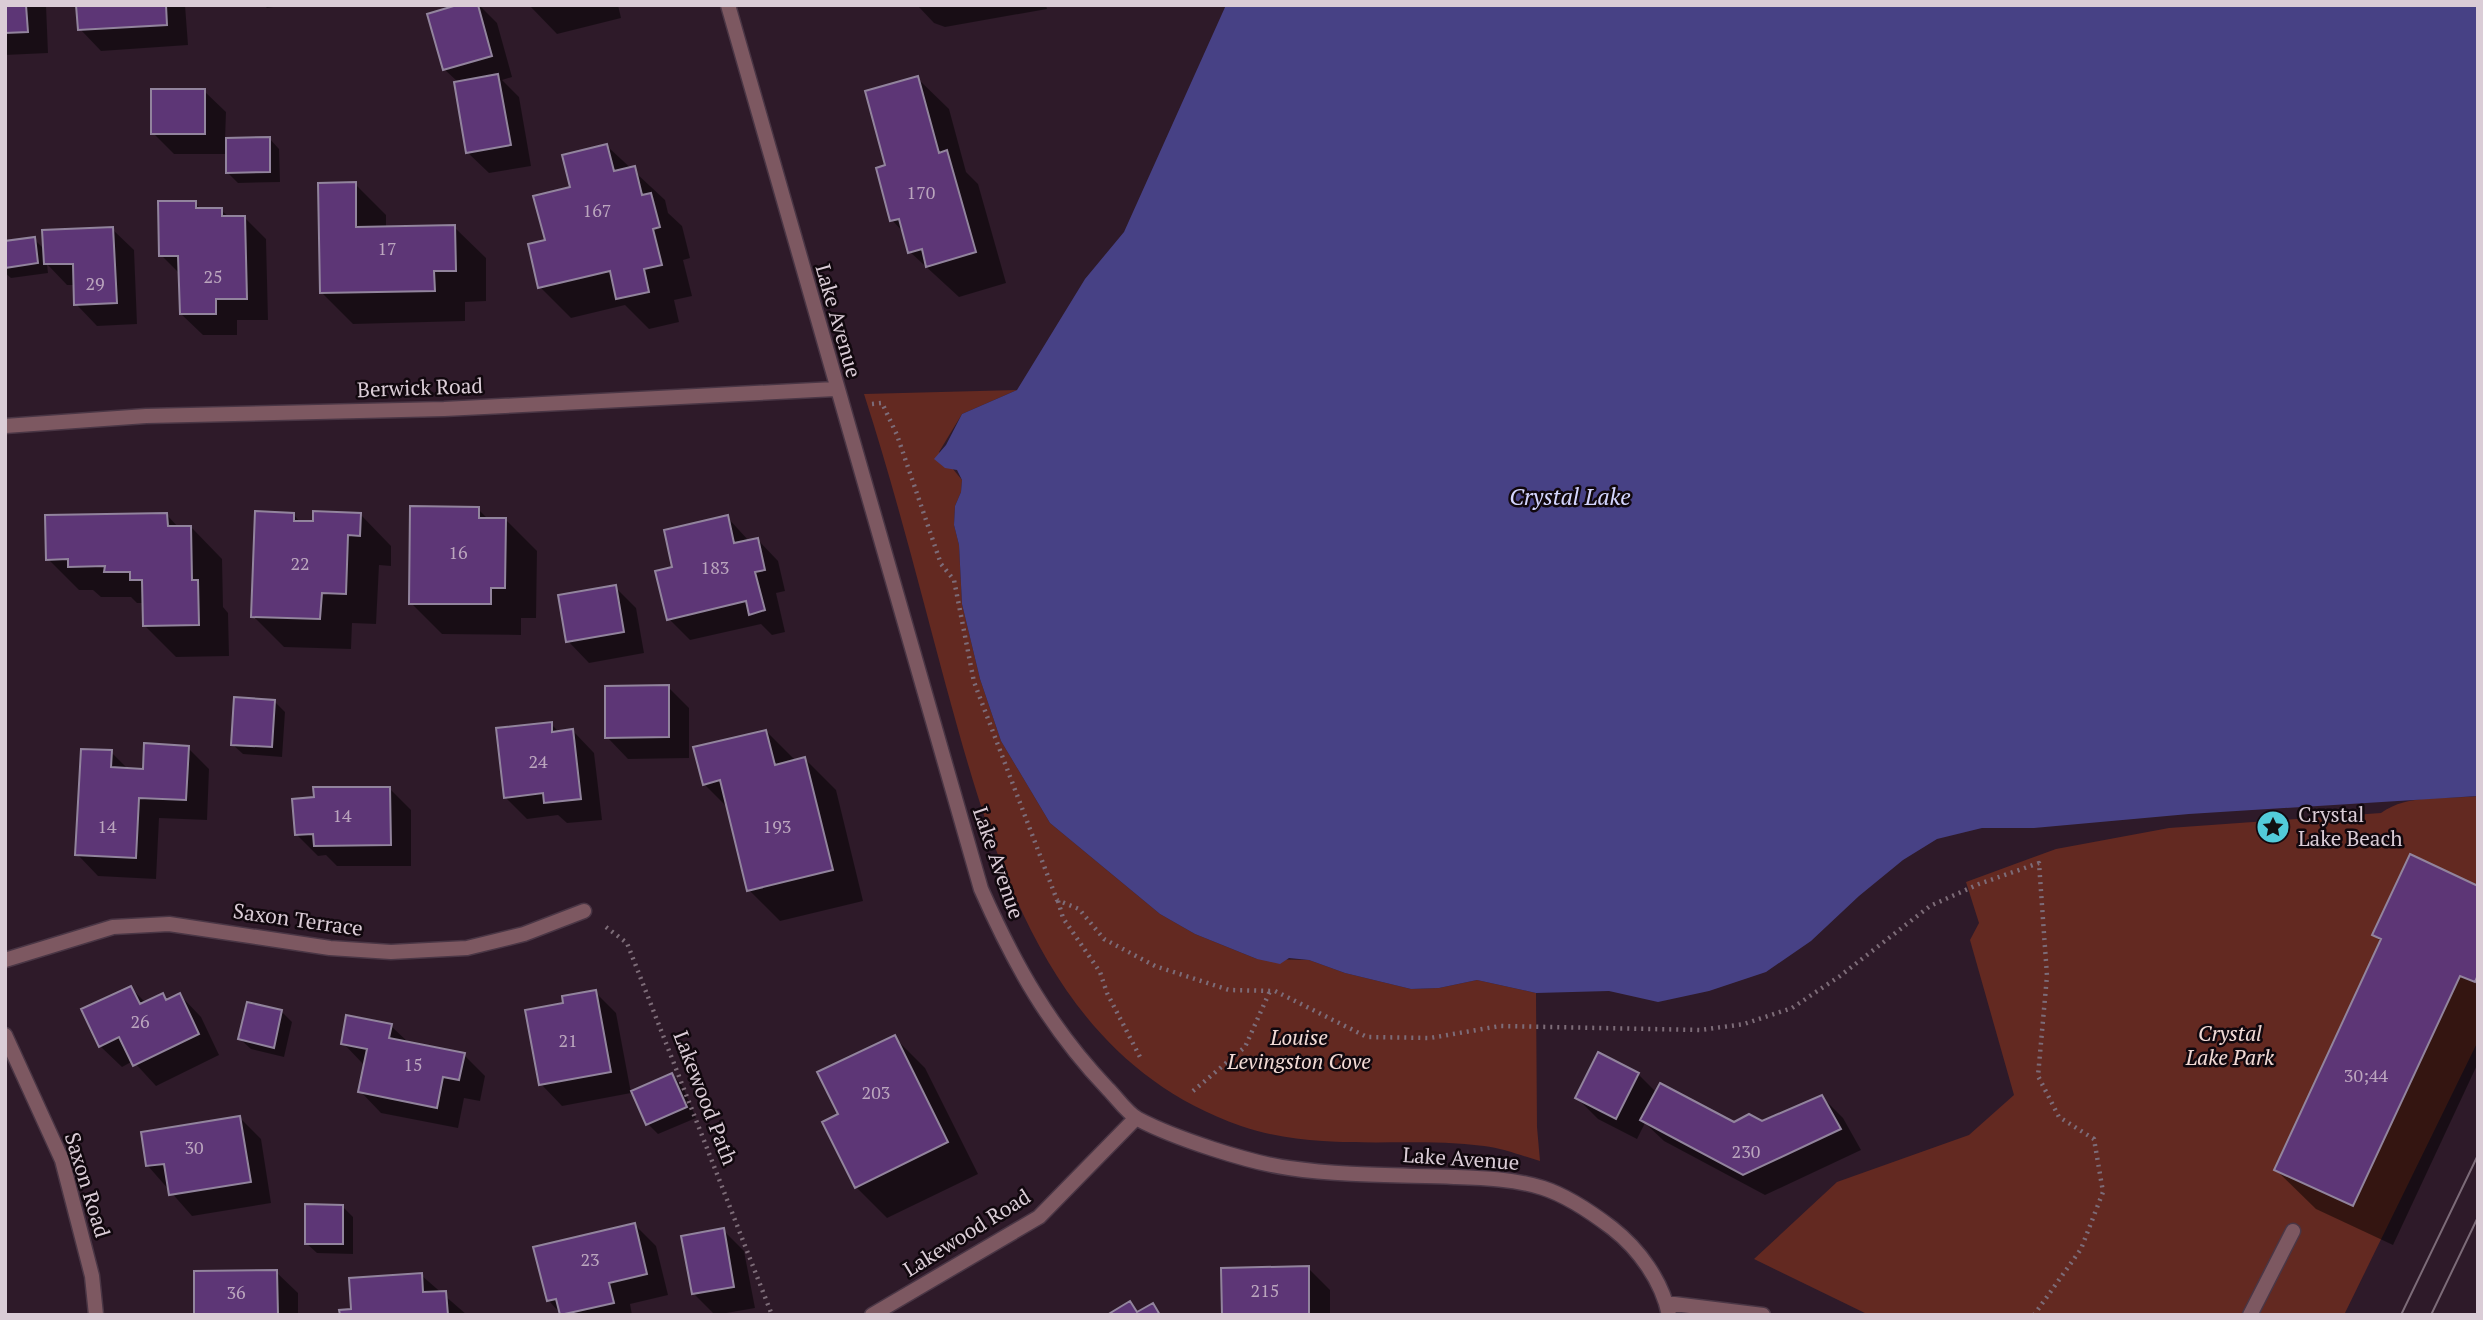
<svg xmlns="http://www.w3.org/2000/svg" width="2483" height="1320" viewBox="0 0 2483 1320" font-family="'PT Serif',serif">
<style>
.green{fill:#632921}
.water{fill:#474185}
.shadow{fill:#0007}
.building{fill:#5d3676;stroke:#92849d;stroke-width:2}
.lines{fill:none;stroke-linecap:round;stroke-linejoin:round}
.lane-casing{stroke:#4a3645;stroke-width:17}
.street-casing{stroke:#4a3645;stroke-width:17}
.path{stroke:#7d6c78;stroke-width:4.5;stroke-dasharray:2 5;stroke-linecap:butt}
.lane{stroke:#7d5861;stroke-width:14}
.street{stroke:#7d5861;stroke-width:14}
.tram{stroke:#7c6b78;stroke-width:2}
.labels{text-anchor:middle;stroke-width:5;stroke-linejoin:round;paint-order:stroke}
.number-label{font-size:18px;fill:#bba6be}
.street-label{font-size:21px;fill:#daccd6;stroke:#11080e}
.poi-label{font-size:21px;fill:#daccd6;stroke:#11080e;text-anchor:start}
.park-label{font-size:21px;font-style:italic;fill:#f2dad5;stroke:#11080e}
.water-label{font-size:23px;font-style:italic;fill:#d4d5fe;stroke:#11080e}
</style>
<rect width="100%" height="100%" fill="#2e1a29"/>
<path class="green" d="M1017 390 962 414 939 452 962 480 961 492 955 506 954 525 959 545 962 604 980 679 1001 741 1050 823 1160 914 1195 934 1257 959 1309 960 1345 973 1411 989 1439 988 1477 980 1536 993 1537 1127 1540 1161C1522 1156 1503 1148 1484 1146 1403 1136 1320 1153 1241 1126 1049 1059 994 861 946 686 920 589 895 490 864 394Z
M2478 796V1041L2344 1315H1869L1754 1259 1837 1182 1969 1135 2014 1095 1970 940 1979 923 1966 882 2056 849 2169 828 2381 813C2409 793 2445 800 2478 796Z"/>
<path class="water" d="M1226 5H2478V796L2189 814 2034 828H1982L1937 839 1903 860 1859 896 1811 941 1766 972 1709 991 1658 1002 1609 991 1536 993 1477 980 1439 988 1411 989 1345 973 1309 960 1289 958 1280 964 1257 959 1195 934 1160 914 1050 823 1001 741 980 679 962 604 959 545 954 525 955 506 961 492 962 480 957 470 945 468 934 459 946 445 962 414 1017 390 1085 279 1124 232Z"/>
<path class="shadow" d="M5 5H46L48 53 5 55Z
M78 5H185L188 45 101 51 80 29Z
M264 5H286L267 8Z
M463 5H479L497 23 512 77 502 80 519 97 531 166 489 173 467 152 459 83 444 69Z
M529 5H618L621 18 557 34Z
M917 5H1046L1047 9 945 27 934 23Z
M917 78 949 109 966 172 978 184 1006 283 959 297 910 252 904 233 892 220 888 166Z
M204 91 226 112 225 140 269 138 279 149 280 182 238 183 228 173V154H174L153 133Z
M607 146 665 200 668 213 682 226 690 258 683 260 692 296 674 300 679 322 649 329 625 305 571 318 540 287 547 241 572 189Z
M355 184 386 215V228L454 227 486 258V301L465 302V321L353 324 321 292Z
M195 203 202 210H221L230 218H245L266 239 268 320H237V335H203L181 314V275L161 255Z
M112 229 134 250 137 324 97 326 76 304 75 285H67L47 264 48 273 11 278 5 273V243L34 239 45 250Z
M478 509 489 520H506L537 551 536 618H521V635L442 634 411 603Z
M360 514 391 546V566L379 565 376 624 352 623 351 649 284 647 253 616 294 515 301 523H314Z
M167 515 179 528 191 527 222 559 223 607 228 613 229 656 176 657 145 626 144 603H137L131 597H101L93 590H79L48 559Z
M727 517 749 541 757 539 778 561 785 591 776 593 785 632 772 635 761 624 690 640 669 619 674 568Z
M615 587 636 608 644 653 589 663 568 641Z
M668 687 689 708V758L628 759 607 737Z
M275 702 285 712 282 757 243 754 232 744Z
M551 724 560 733 573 731 594 753 602 820 567 823 558 815 527 819 505 797Z
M766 731 796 761 805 759 836 790 863 901 780 921 749 890 729 809 704 784Z
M188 748 209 769 207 820 159 818 156 879 98 876 77 854 111 752 129 770 144 771Z
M389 788 411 810V866H337L326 855 318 856 296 834Z
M2478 888V1063L2393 1245 2316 1209 2276 1170 2381 942 2374 935Z
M131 988 146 1003 163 995 168 1001 180 995 201 1017 219 1055 156 1086 133 1061 122 1067 100 1046Z
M595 992 616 1013 631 1093 562 1106 541 1084Z
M281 1011 292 1022 284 1057 251 1049 240 1039Z
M391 1026 409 1043 464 1055 485 1076 480 1101 464 1098 458 1128 381 1113 360 1091 364 1065 343 1043Z
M894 1037 925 1068 978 1174 887 1218 856 1187 841 1115Z
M1638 1074 1657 1093 1734 1124 1762 1123 1822 1097 1843 1118 1861 1150 1765 1195 1664 1141 1645 1123 1637 1139 1598 1119 1577 1098Z
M672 1075 682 1085 696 1118 658 1134 648 1124Z
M240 1118 261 1139 271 1203 192 1216 148 1166Z
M342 1206 353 1217V1254L317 1253 306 1243Z
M635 1225 656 1246 668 1295 630 1304 632 1315H562L548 1300Z
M723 1230 744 1251 755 1308 715 1315 693 1293Z
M1308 1268 1330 1290V1315H1224Z
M276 1272 298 1293V1315H196Z
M421 1275 467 1315H341Z"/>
<path class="building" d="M5 5H26L28 32 5 33Z
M76 5H166L167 25 78 30Z
M457 5H478L492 56 443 70 427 14Z
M498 74 511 145 466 153 454 82Z
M918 76 939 153 947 150 976 252 926 267 922 249 908 253 899 219 890 221 876 168 885 165 865 91Z
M151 89H205V134H151Z
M270 137V172L226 173V138Z
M607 144 614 171 635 166 642 195 651 193 660 227 653 229 662 265 644 269 649 292 616 299 610 271 538 288 528 244 545 240 533 196 570 187 562 155Z
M356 182V227L455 225 456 271H434L435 291 320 293 318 183Z
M158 201H196V208H222V216H245L247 299H216V314H180L178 256H159Z
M113 227 117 303 74 305 73 264H44L42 230Z
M35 237 38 263 5 268V241Z
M410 506 479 507V518H506L505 588H491V604H409Z
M255 511 294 513V521H313V511L361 513 360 536 348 535 346 594 322 593 320 619 251 617Z
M167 513 168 526H191L192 580H198L199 625 143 626 142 580H130V572H104L105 566 68 567V559L46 560 45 515Z
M728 515 734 543 758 538 765 570 755 572 765 610 749 615 746 601 667 620 655 571 672 567 664 530Z
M616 585 624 632 566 642 558 595Z
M669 685V737L605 738V686Z
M234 697 275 700 272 747 231 745Z
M552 722V732L573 729 581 799 544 803 543 793 504 798 496 728Z
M766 730 775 765 805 757 833 870 747 891 720 780 703 785 693 747Z
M144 743 189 746 186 800 139 798 136 858 75 855 81 749 112 750 111 767 143 769Z
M313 787H390L391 845 314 846 313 834 295 835 292 799 314 797Z
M2410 854 2478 886V975L2475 982 2460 976 2353 1206 2274 1170 2381 939 2372 935Z
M131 986 140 1004 163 993 166 1000 180 993 199 1034 133 1066 119 1037 99 1047 81 1009Z
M596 990 611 1072 539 1085 525 1010 563 1003 562 996Z
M247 1002 282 1010 274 1048 238 1039Z
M346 1015 392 1024 389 1038 465 1053 459 1080 443 1077 437 1108 358 1092 367 1049 341 1044Z
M895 1035 948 1142 855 1188 822 1122 838 1114 817 1072Z
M1598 1052 1639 1073 1616 1119 1575 1098Z
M672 1073 687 1107 646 1125 631 1091Z
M1660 1083 1734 1122 1749 1114 1762 1121 1822 1095 1841 1129 1743 1175 1640 1120Z
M240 1116 251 1182 169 1195 164 1164 146 1166 141 1132Z
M305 1204 343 1205V1244H305Z
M635 1223 647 1274 609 1283 614 1303 560 1315 556 1299 547 1301 533 1247Z
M724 1228 734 1287 692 1294 681 1236Z
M1309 1266V1315H1222L1221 1268Z
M277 1270 278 1315H194V1271Z
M422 1273 423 1292 446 1291 448 1315H340L339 1310 351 1309 349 1278Z
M1130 1301 1137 1312 1153 1303 1160 1315H1107Z"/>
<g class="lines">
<defs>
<path id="lane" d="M2250 1315 2293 1231"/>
<path id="street" d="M728 5 981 889C1015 966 1050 1028 1108 1089 1117 1098 1127 1113 1138 1119 1174 1138 1250 1163 1289 1168 1344 1176 1399 1175 1454 1177 1483 1178 1515 1179 1543 1188 1568 1196 1591 1212 1612 1228 1639 1249 1662 1281 1669 1315
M5 426 146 416 444 409 835 389
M5 960 113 927 169 924 330 948 391 952 467 948 524 934 584 911
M5 1035 62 1160 92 1276 96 1315
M1666 1303 1763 1315
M872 1315 1039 1217 1136 1118"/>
</defs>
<use href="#lane" class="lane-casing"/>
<use href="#street" class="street-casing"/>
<path class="path" d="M872 404 882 403 897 435 941 564 954 580 974 682 1057 900 1079 909 1104 939 1155 966 1229 990 1275 991 1367 1037 1430 1038 1500 1026 1701 1030 1744 1024 1792 1008 1840 976 1930 906 1979 884 2039 863 2047 976 2038 1076 2059 1117 2094 1139 2103 1192 2081 1249 2034 1315
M1058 901 1063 918 1100 972 1107 993 1140 1057
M606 927 627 943 772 1315
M1193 1091 1245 1047 1270 991"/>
<use href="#lane" class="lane"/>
<use href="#street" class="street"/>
<path class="tram" d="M2401 1315 2478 1155
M2431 1315 2478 1217"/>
</g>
<defs>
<symbol id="sight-disc" viewBox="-11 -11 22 22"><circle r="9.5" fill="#52cbd9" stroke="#11080e"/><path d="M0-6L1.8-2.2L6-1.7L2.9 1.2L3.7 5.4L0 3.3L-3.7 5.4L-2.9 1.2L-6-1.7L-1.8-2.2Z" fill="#111"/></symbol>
</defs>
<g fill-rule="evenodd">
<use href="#sight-disc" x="2254" y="808" width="38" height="38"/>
</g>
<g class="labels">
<g class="number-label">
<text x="921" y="199">170</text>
<text x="597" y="217">167</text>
<text x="387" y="255">17</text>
<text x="213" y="283">25</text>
<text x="95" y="290">29</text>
<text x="458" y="559">16</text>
<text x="300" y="570">22</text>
<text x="715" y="574">183</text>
<text x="538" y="768">24</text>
<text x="342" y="822">14</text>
<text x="107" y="833">14</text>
<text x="777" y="833">193</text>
<text x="140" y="1028">26</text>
<text x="568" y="1047">21</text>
<text x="413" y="1071">15</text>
<text x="2366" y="1082">30;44</text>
<text x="876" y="1099">203</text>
<text x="194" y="1154">30</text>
<text x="1746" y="1158">230</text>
<text x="590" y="1266">23</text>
<text x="1265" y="1297">215</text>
<text x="236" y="1299">36</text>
</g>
<g class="street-label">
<text transform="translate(838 321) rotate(74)" y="7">Lake Avenue</text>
<text transform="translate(420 388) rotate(-2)" y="7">Berwick Road</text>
<text transform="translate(998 863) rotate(71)" y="7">Lake Avenue</text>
<text transform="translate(298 920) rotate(8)" y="7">Saxon Terrace</text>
<text transform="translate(705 1098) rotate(69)" y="7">Lakewood Path</text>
<text transform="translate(1461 1159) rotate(4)" y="7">Lake Avenue</text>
<text transform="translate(87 1185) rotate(73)" y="7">Saxon Road</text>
<text transform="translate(967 1233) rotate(-32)" y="7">Lakewood Road</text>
</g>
<g class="poi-label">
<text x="2298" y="822">Crystal<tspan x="2298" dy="24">Lake Beach</tspan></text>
</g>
<g class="park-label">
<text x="2230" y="1041">Crystal<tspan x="2230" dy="24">Lake Park</tspan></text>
<text x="1299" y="1045">Louise<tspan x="1299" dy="24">Levingston Cove</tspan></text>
</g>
<g class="water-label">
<text x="1570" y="505">Crystal Lake</text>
</g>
</g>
<rect width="2483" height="1320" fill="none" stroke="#daccd6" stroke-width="14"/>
</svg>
